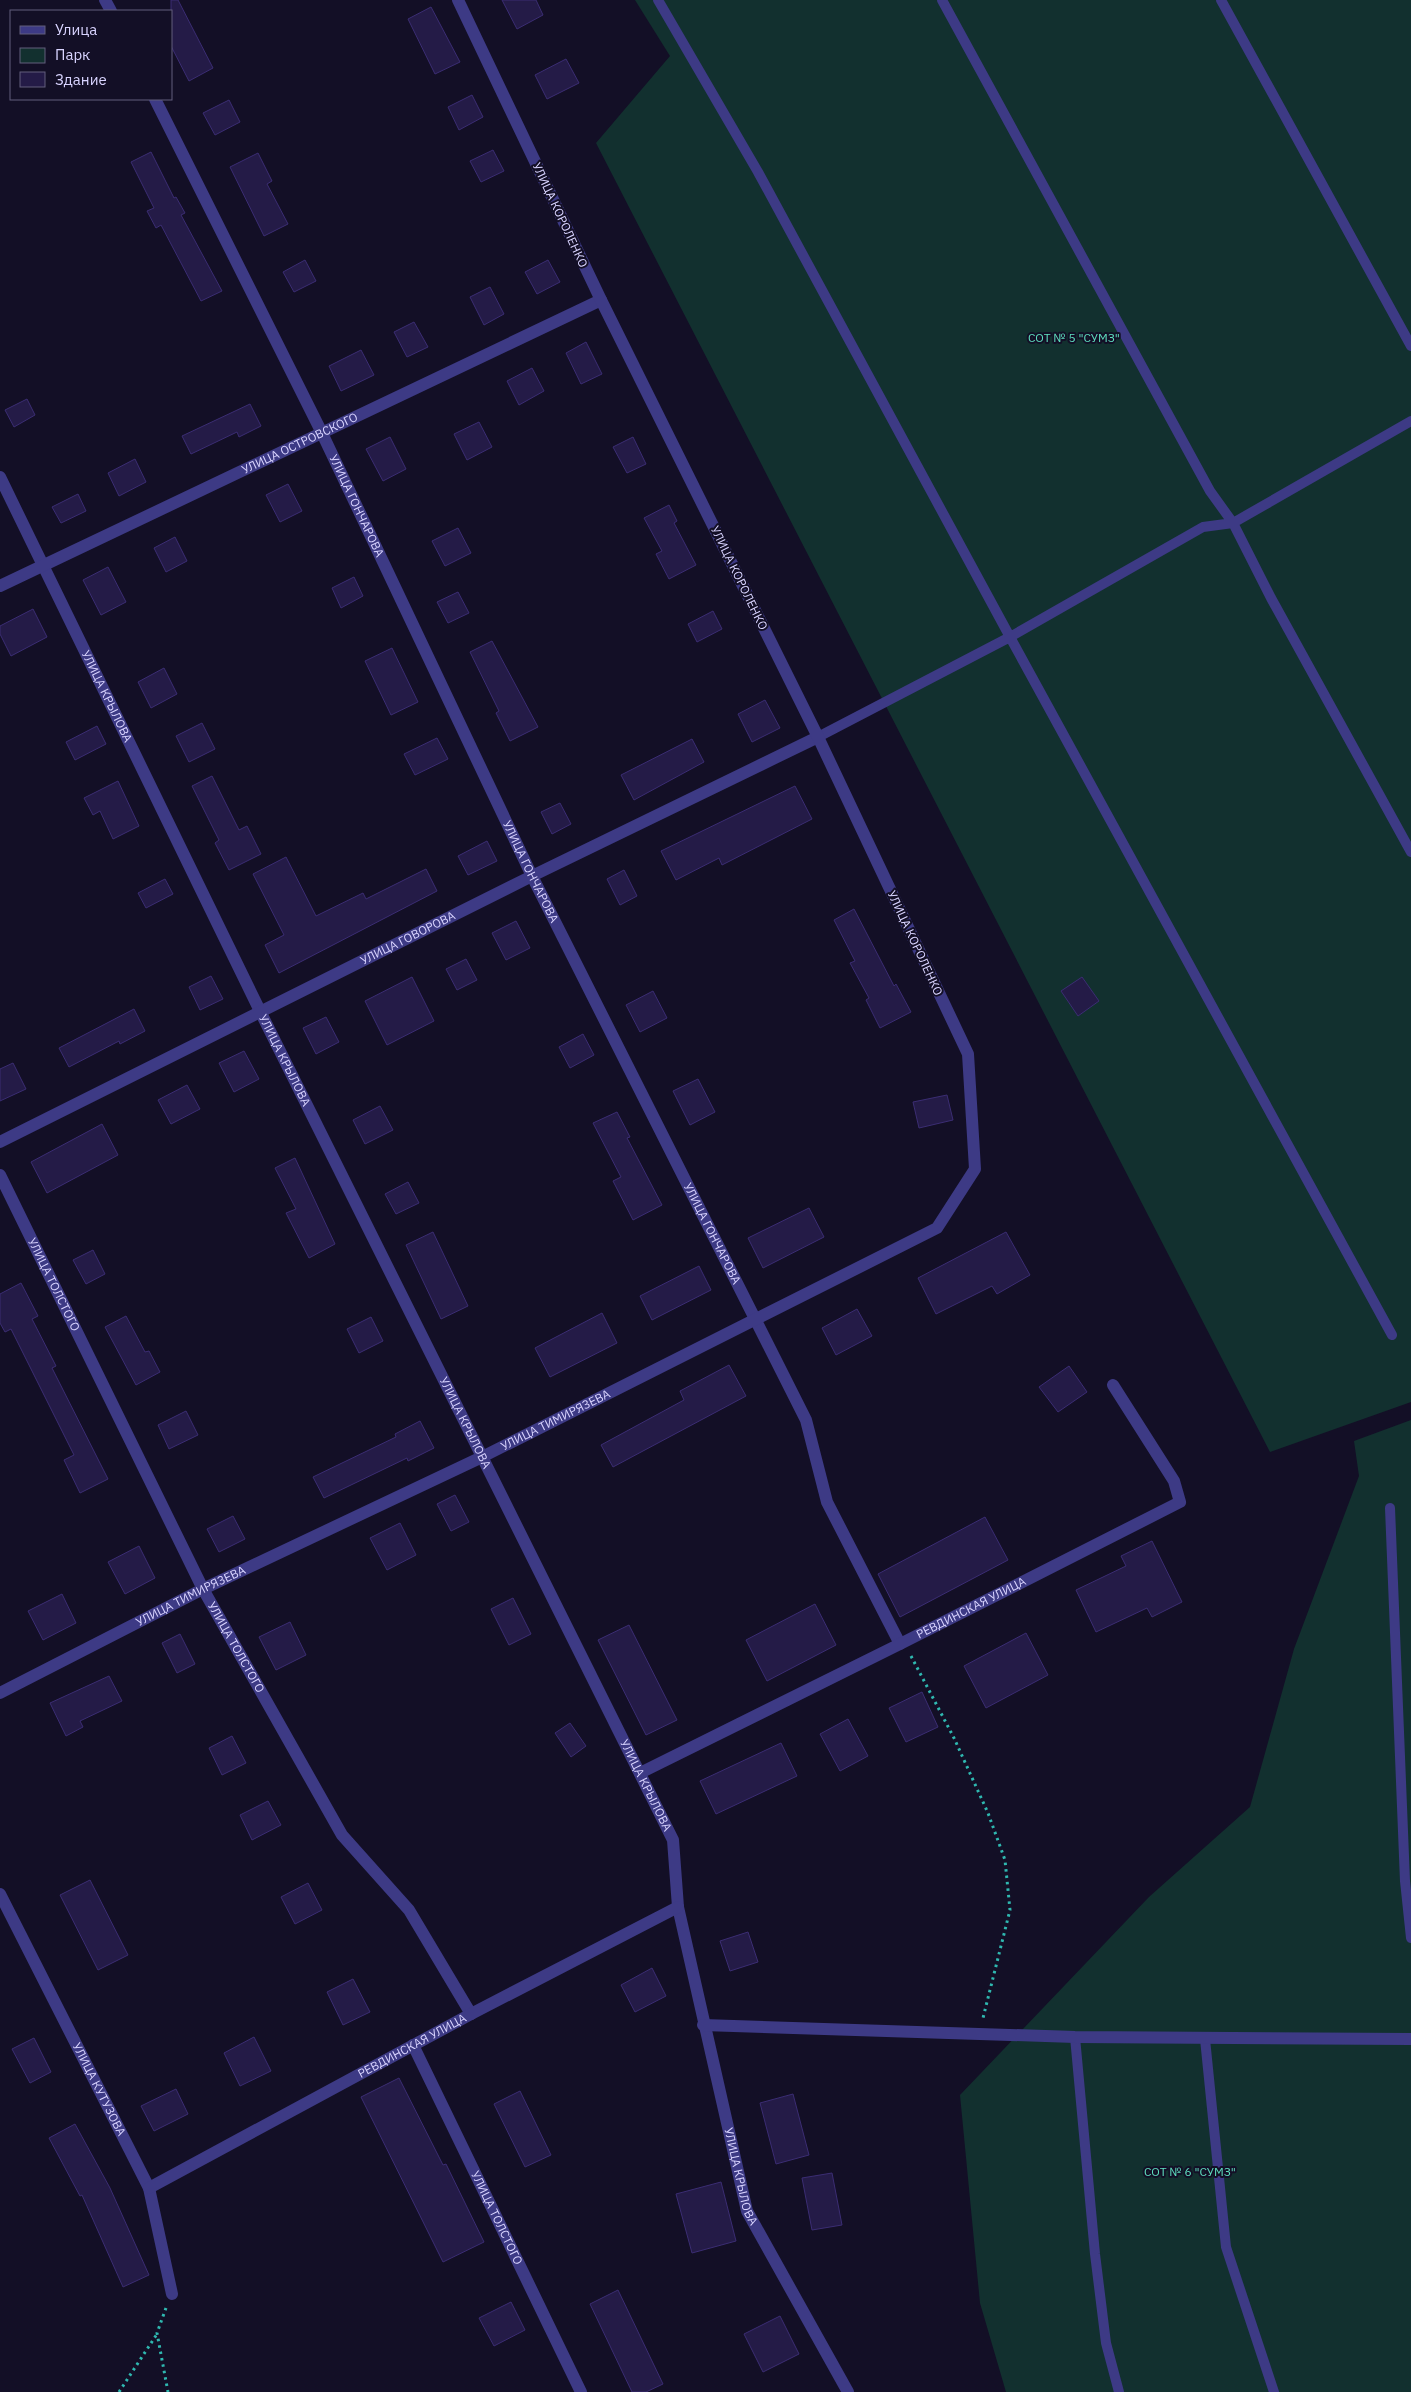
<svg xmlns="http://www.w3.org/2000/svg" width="1411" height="2392" viewBox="0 0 1411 2392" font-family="'IBM Plex Sans',sans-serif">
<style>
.green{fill:#12302f}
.building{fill:#241b47;stroke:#3b2d73}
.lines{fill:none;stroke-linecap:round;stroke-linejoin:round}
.path{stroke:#2fb8b0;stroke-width:3;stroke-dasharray:2.5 4;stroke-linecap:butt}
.service{stroke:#3d3a85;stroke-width:10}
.minor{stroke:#3d3a85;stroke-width:12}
.labels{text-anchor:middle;stroke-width:4;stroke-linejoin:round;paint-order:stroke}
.street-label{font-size:12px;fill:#d9d4ff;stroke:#130f26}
.park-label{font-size:12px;fill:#5fe0c0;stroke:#130f26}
</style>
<rect width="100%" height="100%" fill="#130f26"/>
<path class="green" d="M635 0H1411V1402L1270 1452 596 143 670 56Z
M1411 1420V2392H1006L980 2303 960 2095 1149 1897 1250 1807 1294 1649 1359 1476 1354 1441Z"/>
<path class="building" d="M171 0H178L213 68 189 81 171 46Z
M502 0H536L543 15 517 29Z
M431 7 460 62 435 74 408 19Z
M566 59 579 83 547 99 535 75Z
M472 95 483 117 459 130 448 107Z
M229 100 240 122 215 135 203 113Z
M493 150 504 171 481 182 470 161Z
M151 152 174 198 176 197 185 213 181 215 222 291 201 301 161 225 156 228 147 211 154 208 131 162Z
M258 153 272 181 267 184 288 224 264 236 230 167Z
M305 260 316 281 294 292 283 272Z
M548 260 560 282 537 294 525 272Z
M490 287 504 314 484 325 470 297Z
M414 322 428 347 407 357 394 332Z
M586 342 602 374 581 384 566 353Z
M361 350 374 375 341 391 329 366Z
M532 368 544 391 519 405 507 381Z
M27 399 35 415 14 427 5 410Z
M250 404 261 426 239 437 237 432 191 454 182 436Z
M479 422 492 447 467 460 454 434Z
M390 437 406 469 383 481 366 449Z
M633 437 646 464 627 473 613 447Z
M135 459 146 482 119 496 108 473Z
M288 484 302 511 280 522 266 495Z
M78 494 86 511 61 523 52 507Z
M669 505 677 521 674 523 696 565 669 579 656 554 662 551 644 518Z
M458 528 471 553 445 566 432 541Z
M175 537 187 561 166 572 154 548Z
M108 567 126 602 101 615 83 580Z
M354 577 363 596 341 608 332 588Z
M458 592 469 613 448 623 437 602Z
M33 609 47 637 11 656 0 634V626Z
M713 611 722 629 697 642 688 624Z
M492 641 538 727 510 741 496 713 499 711 470 652Z
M392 648 418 702 391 715 365 661Z
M164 668 177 694 151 708 138 682Z
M765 700 780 728 752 742 738 714Z
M202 723 215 749 189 762 176 736Z
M97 726 106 744 75 760 66 742Z
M437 738 448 759 415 775 404 754Z
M692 739 704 762 634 800 621 775Z
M212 776 239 830 247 826 261 854 229 870 215 843 219 840 192 786Z
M118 781 139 826 113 839 100 811 93 815 84 798Z
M795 786 812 819 722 865 719 858 676 880 661 851Z
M560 803 571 824 552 834 541 812Z
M487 841 497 861 468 875 458 856Z
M286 857 316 916 363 893 366 899 426 869 437 891 279 973 265 945 284 935 253 874Z
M624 870 637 896 620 905 607 879Z
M165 879 173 894 146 908 138 893Z
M854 909 894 986 896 984 911 1012 880 1028 866 1000 869 998 850 963 855 961 834 920Z
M516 921 530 948 506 960 492 933Z
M466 959 477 980 457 990 446 969Z
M211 976 223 999 200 1010 189 987Z
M412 977 434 1021 387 1045 365 1001Z
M1082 977 1099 1001 1078 1016 1061 991Z
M653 991 667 1018 640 1032 626 1005Z
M134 1009 145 1031 120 1044 119 1041 69 1067 59 1048Z
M326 1017 339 1042 316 1054 303 1028Z
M583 1034 594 1055 570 1068 559 1047Z
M244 1051 259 1079 234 1092 219 1063Z
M13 1063 26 1089 0 1101V1069Z
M698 1079 715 1112 690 1125 673 1091Z
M187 1085 200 1109 171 1124 158 1100Z
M947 1095 953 1120 919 1128 913 1102Z
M380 1106 393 1130 365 1144 353 1120Z
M617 1112 630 1137 627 1138 662 1205 633 1220 613 1181 621 1177 593 1123Z
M102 1124 118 1155 47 1193 31 1162Z
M295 1158 335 1244 309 1258 286 1213 296 1209 275 1168Z
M408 1182 419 1203 396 1214 385 1194Z
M809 1208 824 1237 763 1268 748 1238Z
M433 1232 468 1306 441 1319 406 1245Z
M1006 1232 1030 1275 997 1294 992 1286 936 1314 918 1278Z
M93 1250 105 1274 86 1284 73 1260Z
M699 1266 711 1290 652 1320 640 1296Z
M21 1283 38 1316 32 1319 56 1366 52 1368 108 1479 80 1493 64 1460 74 1455 11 1329 5 1332 0 1323V1294Z
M857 1309 872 1336 836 1355 822 1328Z
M602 1313 617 1343 550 1377 535 1348Z
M126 1316 145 1352 149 1351 160 1372 136 1385 105 1327Z
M371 1317 383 1341 359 1353 347 1329Z
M729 1365 746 1396 613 1467 601 1445 684 1400 680 1391Z
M1069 1366 1087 1392 1058 1412 1039 1387Z
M186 1411 198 1435 169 1449 158 1425Z
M420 1421 434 1448 408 1461 407 1458 324 1498 313 1477 396 1437 395 1434Z
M455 1495 469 1522 451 1531 437 1504Z
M233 1516 245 1539 219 1552 207 1529Z
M985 1517 1008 1560 900 1617 878 1574Z
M400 1523 416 1555 387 1570 370 1538Z
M1152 1541 1182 1602 1152 1617 1147 1608 1096 1632 1076 1590 1126 1566 1121 1556Z
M139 1546 155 1578 125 1594 108 1562Z
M62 1594 76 1623 43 1640 28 1611Z
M513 1598 531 1634 509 1645 491 1609Z
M815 1604 836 1645 767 1681 746 1640Z
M290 1622 306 1655 276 1670 259 1637Z
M629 1625 677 1720 646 1735 598 1640Z
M1026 1633 1048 1675 986 1708 964 1666Z
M180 1634 195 1664 177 1673 162 1643Z
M109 1676 122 1701 80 1721 83 1727 66 1736 50 1703Z
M922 1692 938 1727 906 1742 889 1708Z
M848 1719 868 1756 840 1771 820 1734Z
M570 1723 586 1746 571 1757 555 1733Z
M232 1736 246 1763 222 1775 209 1748Z
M781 1743 797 1776 716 1814 700 1781Z
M268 1801 281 1825 252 1840 240 1815Z
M90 1880 128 1955 98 1970 60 1895Z
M308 1883 322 1910 295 1924 281 1897Z
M748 1932 758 1962 730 1971 720 1941Z
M652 1968 666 1996 635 2012 621 1985Z
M353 1979 370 2012 343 2025 327 1992Z
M254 2037 271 2071 240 2086 224 2053Z
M34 2038 51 2072 30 2083 12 2049Z
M399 2078 443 2165 446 2164 484 2242 443 2262 361 2097Z
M176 2089 188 2114 154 2131 141 2106Z
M520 2091 551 2155 525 2167 494 2104Z
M793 2094 809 2155 776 2164 760 2103Z
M75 2124 110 2188 149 2275 123 2287 82 2195 80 2196 49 2138Z
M832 2173 842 2225 812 2230 802 2178Z
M721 2182 736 2241 692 2253 676 2194Z
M618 2290 663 2384 646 2392H632L590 2304Z
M511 2302 525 2330 494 2346 479 2318Z
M780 2316 799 2354 763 2372 744 2334Z"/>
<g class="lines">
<path class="path" d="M911 1656 954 1738 988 1813 1005 1860 1010 1910 983 2018
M166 2308 157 2333 168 2392
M119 2392 157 2334"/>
<path class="service" d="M658 0 758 172 1010 637 1392 1335
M942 0 1210 491 1233 523 1271 598 1411 852
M1221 0 1411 346
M818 737 1010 637 1203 527 1233 523 1411 421
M1390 1508 1405 1881 1411 1938
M1075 2037 1095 2254 1106 2343 1119 2392
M1205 2039 1226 2247 1274 2392"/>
<g class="minor">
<path d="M105 0 111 11"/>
<path id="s1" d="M155 99 321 431 532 876 806 1420 827 1502 900 1644"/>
<path id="s2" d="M0 477 261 1013 673 1840 678 1907 747 2211 848 2392"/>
<path id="s3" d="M0 586 601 300"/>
<path id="s4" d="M0 1142 532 876 818 737"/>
<path id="s5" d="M0 1175 203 1589 342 1835 409 1910 471 2014"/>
<path id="s6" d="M0 1693 203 1589 482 1457 937 1228 975 1169 968 1054 818 737 601 300 458 0"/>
<path id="s7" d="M640 1773 904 1642 1180 1502 1174 1481 1113 1385"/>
<path id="s8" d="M0 1894 149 2188 172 2294"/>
<path d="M703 2025 1075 2037 1411 2039"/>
<path id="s9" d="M413 2045 581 2392"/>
<path id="s10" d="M149 2188 471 2014 678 1907"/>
</g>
</g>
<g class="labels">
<g class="street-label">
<text transform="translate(560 215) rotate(65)" y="4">УЛИЦА КОРОЛЕНКО</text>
<text dy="4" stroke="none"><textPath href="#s3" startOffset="332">УЛИЦА ОСТРОВСКОГО</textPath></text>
<text dy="4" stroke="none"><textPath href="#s1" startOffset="454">УЛИЦА ГОНЧАРОВА</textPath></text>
<text transform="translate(739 578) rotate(64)" y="4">УЛИЦА КОРОЛЕНКО</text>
<text dy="4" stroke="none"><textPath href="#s2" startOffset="244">УЛИЦА КРЫЛОВА</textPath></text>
<text dy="4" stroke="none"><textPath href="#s1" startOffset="859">УЛИЦА ГОНЧАРОВА</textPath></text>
<text dy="4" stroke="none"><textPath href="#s4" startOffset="456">УЛИЦА ГОВОРОВА</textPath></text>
<text transform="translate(915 943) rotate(65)" y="4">УЛИЦА КОРОЛЕНКО</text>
<text dy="4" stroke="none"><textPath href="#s2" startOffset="649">УЛИЦА КРЫЛОВА</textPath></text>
<text dy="4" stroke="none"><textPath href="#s1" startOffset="1264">УЛИЦА ГОНЧАРОВА</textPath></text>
<text dy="4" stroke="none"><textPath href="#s5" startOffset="122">УЛИЦА ТОЛСТОГО</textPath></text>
<text dy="4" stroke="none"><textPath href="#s6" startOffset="619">УЛИЦА ТИМИРЯЗЕВА</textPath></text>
<text dy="4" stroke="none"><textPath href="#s2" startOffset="1054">УЛИЦА КРЫЛОВА</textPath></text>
<text dy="4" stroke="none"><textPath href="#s6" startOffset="214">УЛИЦА ТИМИРЯЗЕВА</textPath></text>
<text dy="4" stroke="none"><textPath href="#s7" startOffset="370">РЕВДИНСКАЯ УЛИЦА</textPath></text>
<text dy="4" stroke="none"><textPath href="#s5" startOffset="528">УЛИЦА ТОЛСТОГО</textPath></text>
<text dy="4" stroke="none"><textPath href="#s2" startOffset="1459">УЛИЦА КРЫЛОВА</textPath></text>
<text dy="4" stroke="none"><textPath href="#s10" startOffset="299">РЕВДИНСКАЯ УЛИЦА</textPath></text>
<text dy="4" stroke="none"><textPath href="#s8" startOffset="219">УЛИЦА КУТУЗОВА</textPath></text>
<text dy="4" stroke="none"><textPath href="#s2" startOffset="1864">УЛИЦА КРЫЛОВА</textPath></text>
<text dy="4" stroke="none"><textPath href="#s9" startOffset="192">УЛИЦА ТОЛСТОГО</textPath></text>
</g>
<g class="park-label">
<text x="1074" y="342">СОТ № 5 "СУМЗ"</text>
<text x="1190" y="2176">СОТ № 6 "СУМЗ"</text>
</g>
</g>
<rect x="10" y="10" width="162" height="90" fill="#130f26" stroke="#625e7d"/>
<rect x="20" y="26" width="25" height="8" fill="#3d3a85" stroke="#625e7d"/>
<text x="55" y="35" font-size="15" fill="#d9d4ff">Улица</text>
<rect x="20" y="48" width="25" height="15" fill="#12302f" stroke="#625e7d"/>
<text x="55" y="60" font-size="15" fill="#d9d4ff">Парк</text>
<rect x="20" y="72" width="25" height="15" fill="#241b47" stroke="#625e7d"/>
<text x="55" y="85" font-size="15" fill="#d9d4ff">Здание</text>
</svg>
